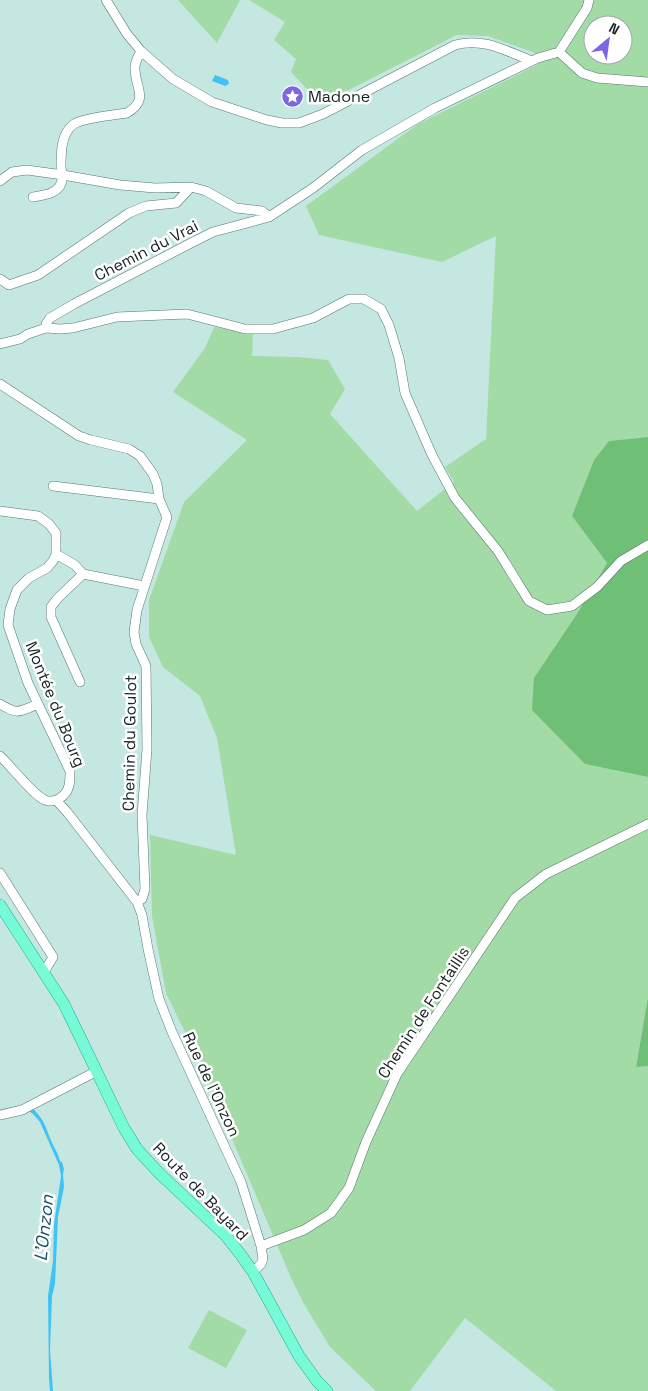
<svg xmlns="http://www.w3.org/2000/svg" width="648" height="1391" viewBox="0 0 648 1391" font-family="'Space Grotesk',sans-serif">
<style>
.green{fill:#a2dba6;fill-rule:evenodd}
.forest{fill:#6fbf77}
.water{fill:#40c3f3}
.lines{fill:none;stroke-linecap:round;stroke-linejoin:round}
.minor-casing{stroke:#567773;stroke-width:10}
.major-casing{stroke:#1bad84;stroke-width:12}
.minor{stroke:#fff;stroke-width:9}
.major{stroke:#77fad6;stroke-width:11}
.labels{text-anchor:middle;stroke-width:5;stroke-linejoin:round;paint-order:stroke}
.poi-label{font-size:16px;fill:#162321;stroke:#fff;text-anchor:start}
.street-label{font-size:16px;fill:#162321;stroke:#fff}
.water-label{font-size:18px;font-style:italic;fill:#1b5064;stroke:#fff}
</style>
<rect width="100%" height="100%" fill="#c4e7e2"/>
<path class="green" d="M178 0H240L217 43Z
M249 0H648V437L609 441 594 460 572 516 607 563 575 617 585 764 648 777V997L636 1066H648V1391H556L465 1318 410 1391H376L330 1347 304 1304 292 1280 198 1059 166 993 152 916 150 835 236 855 217 738 200 696 163 667 149 637V600L184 502 247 440 173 392 205 348 214 327 253 333 252 356 298 357 328 360 345 389 330 414 417 511 454 482 445 467 486 439 496 236 442 262 319 235 306 206 418 124 539 64 535 53 488 36 457 35 321 104 291 72 296 59 274 40 285 22ZM593 25H623V55H593Z
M209 1310 247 1330 226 1368 188 1348Z"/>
<path class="forest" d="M648 437V777L585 764 532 710 534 678 575 617 607 563 572 516 594 460 609 441Z
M648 997V1066L636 1067Z"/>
<path class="water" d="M215 75 228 80 229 84 225 86 212 81Z
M30 1107C42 1115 45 1125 50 1138 53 1146 58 1152 60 1161L62 1162 64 1169 63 1174 64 1187 58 1217 55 1284 52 1296 50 1350 53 1391H50L49 1379 48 1296 53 1261 54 1224 61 1176 59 1165 40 1122 33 1114 29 1111Z"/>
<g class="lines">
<defs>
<path id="minor" d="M106 0 127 34 141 51 173 79 212 102 267 120 282 123H299L323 114 455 45C483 37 506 51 532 61
M559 52 582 73 597 78 648 82
M559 52 587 8 589 0
M0 181 12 172 27 170 63 175 120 185 155 188 191 187 206 191 236 208 262 211 269 217
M33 197C45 195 62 193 62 178 63 174 61 170 61 167 61 152 61 133 74 124 83 118 114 115 127 113 149 100 136 89 135 70 134 63 138 57 141 51
M0 279 9 285 38 275 129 213 146 206 176 203 191 187
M46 328V324L50 318 74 304 193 242 213 232 269 217 313 188 362 150 435 108 538 58 559 52
M0 344 20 339 28 334 46 328 60 329 73 328 117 317 187 314 245 329H273L313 318 349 299H364L381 309 389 325 399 358 405 393 432 455 455 498 498 551 529 601 547 610 572 606 597 587 621 561 648 545
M0 384 79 436 91 440 129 449 140 456 153 474 157 484 159 499 167 517 137 610 134 632 136 644 146 666 147 749 142 815 145 889 142 899 137 902
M53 486 159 499
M0 511 38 516 49 524 56 533V554L53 561 47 568 29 578 17 590 10 609 8 625 28 683 70 771C70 782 70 792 60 798 56 801 49 802 45 800 34 796 10 765 0 756
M56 554 75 565 83 574 144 586
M80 682 51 617V607L57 599 83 574
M0 704C18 715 19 712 38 704
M56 800 67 812 137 902 142 915 148 949 159 999 172 1032 241 1182 261 1246 263 1259 261 1264 253 1272
M0 873 53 957 44 972
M0 1115 22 1110 97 1071
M261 1246 304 1230 331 1213 349 1188 366 1142 397 1074 515 898 546 874 648 824"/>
<path id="major" d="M0 905 64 1004 124 1128 137 1149 158 1172 226 1236 241 1255 253 1272 299 1356 317 1381 327 1391"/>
</defs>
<use href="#minor" class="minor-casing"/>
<use href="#major" class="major-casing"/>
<use href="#minor" class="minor"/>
<use href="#major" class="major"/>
</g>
<defs>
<symbol id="sight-disc" viewBox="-11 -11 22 22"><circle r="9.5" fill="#7c67e2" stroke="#fff"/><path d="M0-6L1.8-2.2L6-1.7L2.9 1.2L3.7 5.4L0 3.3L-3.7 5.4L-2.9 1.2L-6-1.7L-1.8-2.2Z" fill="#fff"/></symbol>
</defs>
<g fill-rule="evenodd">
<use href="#sight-disc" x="280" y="84" width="25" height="25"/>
</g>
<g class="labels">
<g class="poi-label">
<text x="308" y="102">Madone</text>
</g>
<g class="street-label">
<text transform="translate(146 250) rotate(-27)" y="6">Chemin du Vrai</text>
<text transform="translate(56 704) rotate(68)" y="6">Montée du Bourg</text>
<text transform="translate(129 743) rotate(-89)" y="6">Chemin du Goulot</text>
<text transform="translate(423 1012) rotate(-57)" y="6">Chemin de Fontaillis</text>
<text transform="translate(212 1084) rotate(65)" y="6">Rue de l'Onzon</text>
<text transform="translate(201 1191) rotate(46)" y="6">Route de Bayard</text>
</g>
<g class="water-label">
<text transform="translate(44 1228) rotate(-84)" y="6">L'Onzon</text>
</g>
</g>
<g transform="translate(608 40) rotate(29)"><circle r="24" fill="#ffffff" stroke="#a2a7a6"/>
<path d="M0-4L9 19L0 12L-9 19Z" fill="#7c67e2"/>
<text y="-8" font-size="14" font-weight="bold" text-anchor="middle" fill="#162321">N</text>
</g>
</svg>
